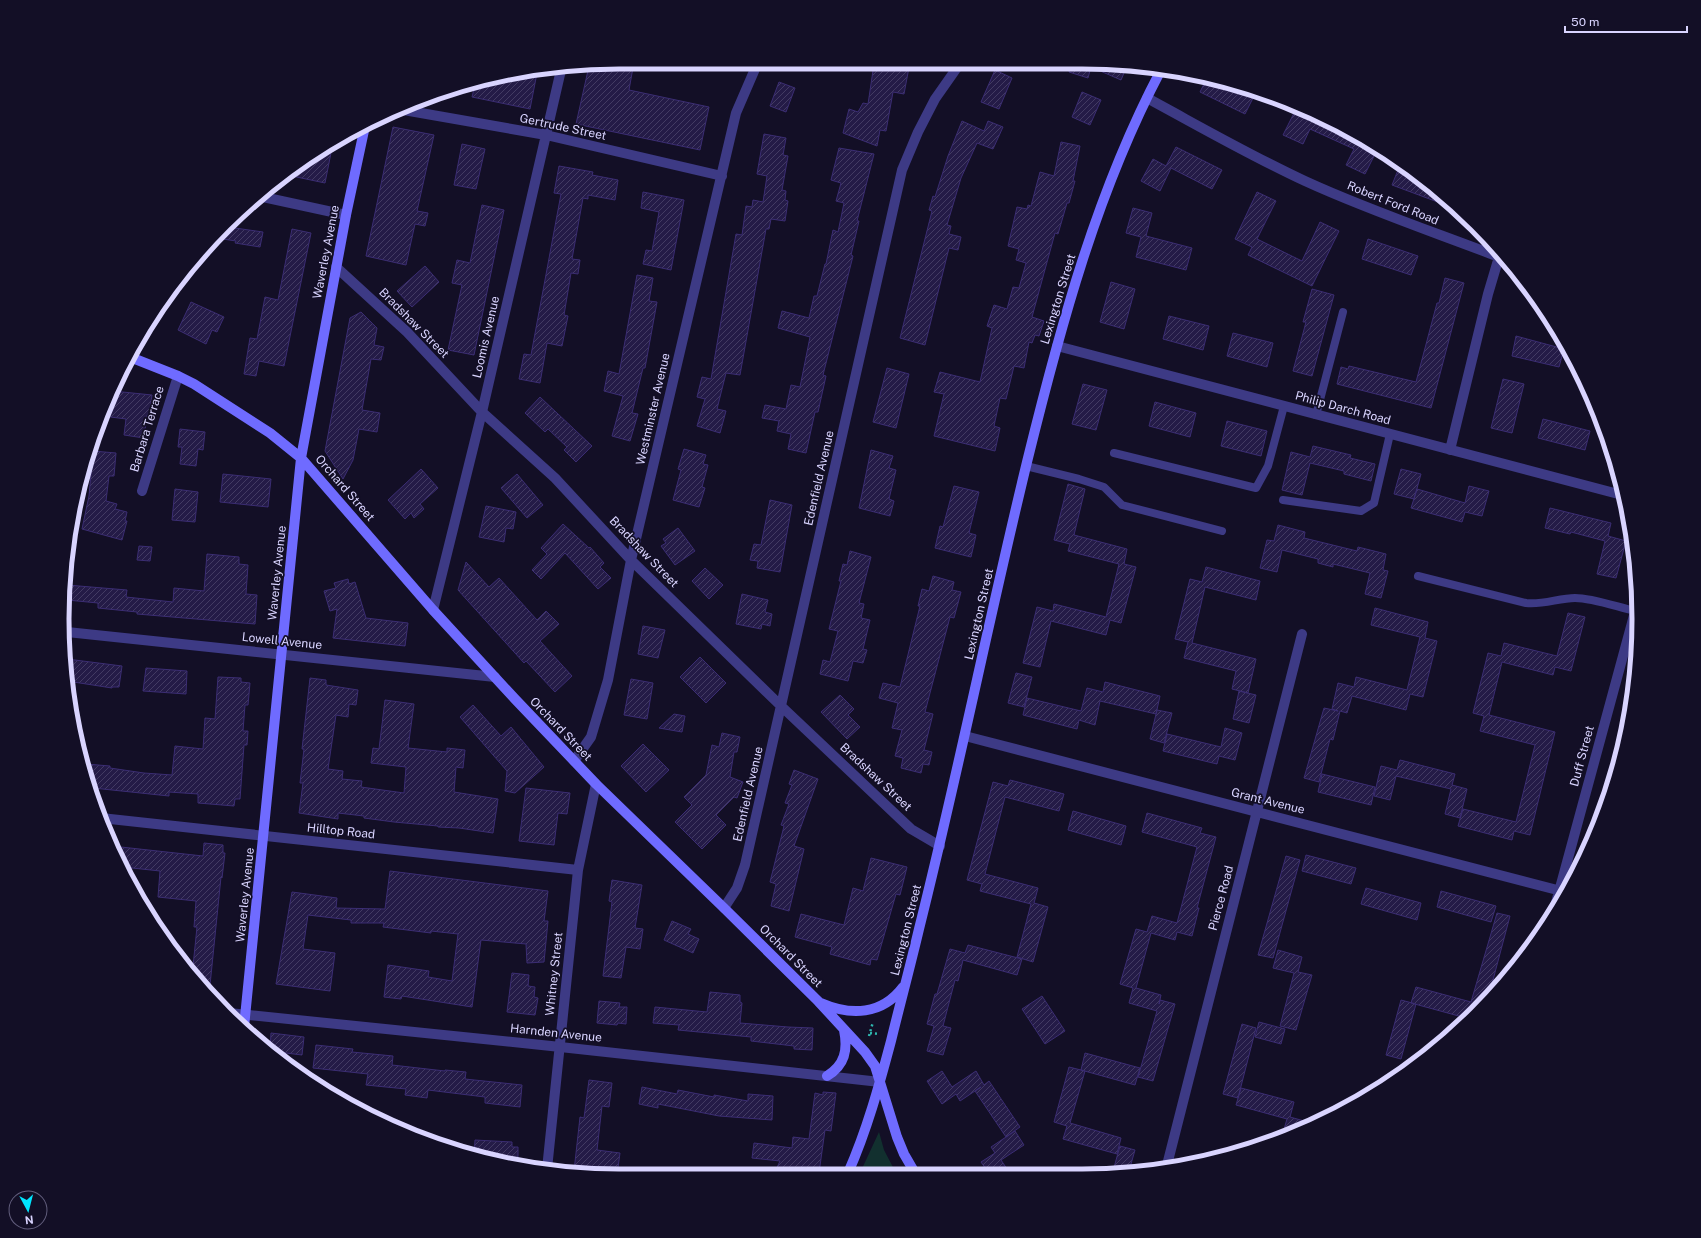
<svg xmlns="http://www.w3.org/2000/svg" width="1701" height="1238" viewBox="0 0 1701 1238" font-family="'Public Sans',sans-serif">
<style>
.green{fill:#12302f}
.building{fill:url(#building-hatch);stroke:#3b2d73}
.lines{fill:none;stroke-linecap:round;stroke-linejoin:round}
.path{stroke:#2fb8b0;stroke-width:2.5;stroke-dasharray:2 3;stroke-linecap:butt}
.lane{stroke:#3d3a85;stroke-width:8}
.street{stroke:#3d3a85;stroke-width:10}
.secondary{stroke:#6f6bff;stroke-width:10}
.labels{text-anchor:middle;stroke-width:3.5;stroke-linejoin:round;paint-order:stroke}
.street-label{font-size:12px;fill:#d9d4ff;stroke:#130f26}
.rim{fill:none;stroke:#d9d4ff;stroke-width:5}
</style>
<defs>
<pattern id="building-hatch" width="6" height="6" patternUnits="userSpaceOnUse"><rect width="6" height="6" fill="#241b47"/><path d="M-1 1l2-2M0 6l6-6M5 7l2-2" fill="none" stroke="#433b63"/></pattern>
</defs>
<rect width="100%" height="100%" fill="#130f26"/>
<path class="green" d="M879 1132 884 1150 896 1173H860Z"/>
<path class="building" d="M619 62H634L629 90 709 107 700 150 576 124 589 66Z
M898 62H910L904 94 893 92 886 131 880 130 877 146 843 133 849 109 858 112 863 103 868 104 874 64 896 68Z
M1072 62H1082L1127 66 1121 80 1091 67 1088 78 1069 72Z
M995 70 1012 78 999 109 981 102Z
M537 73 530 109 472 97 476 81Z
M1207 78 1256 92 1245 114 1200 92Z
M779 82 795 88 786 112 770 106Z
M1082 92 1101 100 1090 125 1072 117Z
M1295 111 1313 119 1315 114 1361 137 1359 141 1377 150 1365 174 1346 165 1354 149 1310 129 1303 144 1283 135Z
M962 121 984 131 988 121 1003 127 993 149 977 143 961 178 947 225 951 226 949 234 961 237 958 250 949 248 925 345 900 338 932 211 929 210 933 196 935 197 948 156Z
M393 127 434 135 417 211 428 213 425 226 415 224 406 265 366 256Z
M764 134 786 138 783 155 788 156 782 190 786 191 785 200 788 201 785 221 771 219 769 229H766L740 375 726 373 717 409 726 411 720 433 697 426 705 399 697 397 702 377 711 379 736 234 742 235 746 206 752 207 753 200 763 202 767 176 757 174Z
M1061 142 1080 146 1073 181H1075L1069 203H1067L1058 234 1055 233 1032 317 1044 321 1039 336 1035 335 1032 343 1029 342 1024 368 1014 366 1006 399 1000 398 994 426 1000 428 995 451 934 436 944 394 934 392 940 372 980 382 992 328 987 326 994 305 1007 309 1013 287 1019 288 1026 263 1016 260 1019 249 1008 246 1017 207 1027 209 1028 205 1031 206 1040 172 1054 176Z
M333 143 325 183 287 175 310 156Z
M462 144 485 149 476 189 454 185Z
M1176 147 1222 170 1212 189 1171 168 1160 191 1141 181 1153 159 1166 166Z
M839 148 874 154 857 221H859L851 255 853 256 823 375 826 376 818 412H815L806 453 788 449 791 434 777 431 779 421 762 418 765 405 786 409 791 385 800 387 810 337 778 328 782 311 809 318 814 296H817L825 264H826L833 230 838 232 844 203 836 201 841 183 831 180Z
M1400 165 1449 200 1453 204 1451 207 1392 185Z
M559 166 593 172 592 175 618 180 615 200 588 195V199L583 198 572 259 580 260 578 274 571 273 564 315 568 316 562 346 547 343 540 383 519 379 524 354 531 355 561 194 554 193Z
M643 192 684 200 671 270 643 264 646 250 652 251 659 212 641 208Z
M1257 192 1276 201 1257 239 1302 261 1320 222 1339 231 1312 286 1248 255 1252 247 1235 239Z
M482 205 504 210 474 355 448 350 462 285 452 283 457 260 470 263Z
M1133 208 1152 213 1146 236 1192 248 1186 270 1136 257 1141 237 1126 233Z
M228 227 263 232 260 247 235 243 236 241 216 238Z
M292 229 311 233 284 366 259 361 256 376 244 374 250 338 257 339 265 297 278 300Z
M1368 239 1418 256 1411 275 1362 259Z
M425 266 439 282 412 307 397 291Z
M637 275 653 278 649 301 657 302 645 368H643L632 413 638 414 630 441 612 436 623 396 604 391 608 371 619 374Z
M1445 278 1464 283 1431 408 1337 384 1341 367 1348 369 1349 366 1416 382 1437 303H1439Z
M1111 282 1135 289 1124 329 1100 322Z
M1312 289 1334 295 1312 376 1293 371 1306 322H1303Z
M191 302 224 317 217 332 212 330 206 344 178 330Z
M361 312 377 328 374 345 384 347 381 360 371 359 362 410 380 413 377 432 359 429 353 460 343 479 325 451 350 318Z
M1169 316 1209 326 1203 350 1163 339Z
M1233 333 1273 343 1267 367 1227 356Z
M1516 336 1564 349 1559 367 1512 356Z
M887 368 909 374 896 428 873 422Z
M1503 379 1524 384 1512 433 1491 428Z
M1083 384 1107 390 1096 430 1072 424Z
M113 391 152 395 149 416 147 415 144 438 124 435 126 419 103 416Z
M540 397 592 446 576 462 564 450 567 447 548 429 545 432 525 413Z
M1155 402 1196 413 1190 437 1149 426Z
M1543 419 1590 431 1585 450 1538 438Z
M1227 421 1267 431 1261 456 1221 446Z
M180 429 205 432 203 450 198 449 196 466 180 464 182 447H178Z
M1313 446 1351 455 1350 458 1375 464 1371 481 1344 474V471L1310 463 1302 495 1282 490 1291 452 1310 457Z
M684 449 706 455 703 464 708 465 702 487 705 488 699 507 673 500 681 470 678 469Z
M871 450 893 456 889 468 896 470 889 499 894 501 890 516 859 508Z
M93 451 116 453 114 476H109L106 501 117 504 115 509 127 512 125 521H127L122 540 82 529 89 496Z
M421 469 438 488 420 504 424 509 414 518 411 513 405 519 388 500Z
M1401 469 1421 474 1414 499 1394 494Z
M223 474 271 479 268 507 220 502Z
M517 474 543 505 527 518 501 488Z
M1068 484 1085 489 1074 535 1127 549 1124 564 1136 567 1121 623 1110 620 1106 635 1051 621 1040 667 1023 663 1037 607 1053 611 1054 604 1106 617 1119 564 1068 551 1070 544 1054 540Z
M954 486 979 492 969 533 976 535 971 557 935 548 940 526 943 527Z
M1469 486 1489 491 1482 516 1465 512 1462 522 1411 508 1417 489 1465 503Z
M175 489 198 492 195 522 172 520Z
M770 500 792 505 780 572 757 568 758 561 750 560 754 544 761 545Z
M486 506 516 512 513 529 506 528 504 542 479 537Z
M1550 508 1611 523 1608 536 1626 541 1616 578 1597 574 1605 541 1571 532 1570 534 1545 528Z
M563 524 589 548 590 547 604 563 600 567 611 578 598 589 565 553 541 579 532 570 547 554 541 548Z
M1278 525 1305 532 1304 538 1357 551 1358 547 1386 554 1383 570 1388 571 1381 598 1365 594 1370 573 1333 564V567L1318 563V559L1282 550 1277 572 1260 568 1267 540 1274 541Z
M678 528 695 551 675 565 661 546 666 543 663 539Z
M139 546 152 547 150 561 137 560Z
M850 551 871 557 859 603 864 604 861 618 870 620 863 649 867 650 863 663 853 661 848 681 820 674 823 660 830 662 838 631 829 629 841 581H839L843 564 847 565Z
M207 554 239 557V564L248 565 246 594 257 595 255 624 137 614V612L98 608V603L67 600V585L127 590 126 597 173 602 174 588 204 591Z
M466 562 489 587 499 578 537 620 546 611 559 624 540 641 572 676 555 692 526 661 524 663 458 590Z
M1206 567 1260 581 1256 600 1205 587 1192 643 1256 659 1248 693 1232 689 1236 671 1184 658 1188 642 1175 639 1190 579 1202 582Z
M705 568 723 585 709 599 692 581Z
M933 576 954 582 952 590 961 592 954 618 950 617 925 712 933 714 924 750 932 752 929 765 923 764 921 773 901 768 903 758 895 756 902 730 892 728 898 703 879 698 883 683 900 687 920 606H918L922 589 929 591Z
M348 579 349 584 355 582 366 618 408 623 405 646 333 638 337 609 330 611 324 591 336 588 334 583Z
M742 594 768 600 765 612 772 614 770 626 762 624 761 629 736 624Z
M1375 608 1428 622 1425 638 1437 641 1423 697 1410 694 1406 710 1352 696 1347 713 1340 711 1333 740 1330 739 1319 782 1304 778 1324 708 1338 711 1332 709 1338 683 1354 687 1356 677 1407 690 1420 637 1371 625Z
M1568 613 1585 617 1571 671 1555 667 1553 675 1502 662 1489 715 1555 732 1530 835 1514 831 1512 840 1458 826 1463 809 1516 822 1535 745 1480 731 1484 716 1473 713 1488 653 1501 656 1504 643 1557 656Z
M643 626 665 630 658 658 638 654Z
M700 657 726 683 706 703 680 677Z
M67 659 122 666 119 687H112V688L67 681Z
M146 668 187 671 186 694 143 691Z
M1016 673 1032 677 1024 707 1008 703Z
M218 677 241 678V682L250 683 248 705H245L243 731H248L247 745H244L240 799H235L234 806 198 803V794L169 792V796L93 788 86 764 110 766V768L144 773 172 775 175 746 203 749 205 718 215 719Z
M310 678 326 680V685L358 690 356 705 349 704 348 717 336 715 328 769 343 771 342 779 362 781 361 787 404 793 406 767 371 763 373 748 379 749 385 700 414 704 408 748 447 752V748L465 750 463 768 456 767 454 792 498 799 493 833 459 828 438 827V826L394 822 364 818V816L338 813V819L299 813 303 783H300L304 749H302Z
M631 679 653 683 647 719 624 715Z
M1105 682 1160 696 1156 714 1100 701 1095 725 1079 720 1077 729 1023 715 1027 698 1081 711 1087 688 1103 692Z
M1239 691 1256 695 1249 723 1233 719Z
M840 695 854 709 848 715 860 727 847 739 821 712Z
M473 705 501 736 511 727 544 767 515 793 505 791 507 771 460 717Z
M1157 710 1172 713 1164 743 1150 739Z
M674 714 685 716 682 732 659 728Z
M1225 728 1242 733 1235 760 1219 756 1217 764 1163 751 1167 734 1221 747Z
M722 733 740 737 737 752H734L730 777 743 782 737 798 734 797 716 815 726 825 702 849 675 822 692 805 684 797 706 775 712 745 719 747Z
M643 744 669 770 646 792 621 766Z
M1400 760 1455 774 1452 785 1467 789 1460 818 1445 814 1451 789 1396 776 1390 800 1374 796 1381 766 1397 770Z
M794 770 818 779 794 846 804 849 789 911 771 906 776 884 770 882 784 826 781 825 789 804 785 803 792 785 789 784Z
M1322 774 1375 787 1371 805 1318 792Z
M1010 780 1064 794 1059 811 1005 797 985 874 1038 888 1034 903 1048 907 1033 962 1017 957 1031 904 980 891 982 884 967 880 993 782 1008 786Z
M526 788 570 793 567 814 558 813 554 845 519 841Z
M1073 811 1126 826 1121 845 1068 830Z
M1147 813 1202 828 1200 833 1216 837 1197 908H1199L1192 936 1177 932 1175 940 1151 933 1136 988 1161 995 1159 1004 1160 1000 1175 1004 1153 1081 1138 1077 1157 1011 1129 1003 1133 988 1120 984 1136 929 1147 932 1152 916 1177 923 1197 847 1142 832Z
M204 843 223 845V853H225L222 878 221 877 209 995 192 976 197 927H194L196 901 158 897 160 871 123 867 112 846 203 856Z
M1306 855 1356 868 1351 884 1302 871Z
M1286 856 1300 860 1273 958 1258 955Z
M871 858 907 867 900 895 896 894 877 960 871 959 870 965 830 954 832 947 795 937 801 914 844 925 853 888 863 891Z
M390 871 548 891 544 921H548L544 962 527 963 526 944 481 940 472 1007 402 996 401 999 384 997 388 965 429 971 428 977 452 981 458 934 431 931V933L383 927 384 923H351V920L308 915 303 949 335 953 330 991 276 984 292 892 337 898 336 908 385 909Z
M612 880 642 885 635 928 643 929 640 949 626 947 621 978 603 976 612 902 609 901Z
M1366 888 1421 903 1417 920 1361 904Z
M1441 891 1496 906 1491 922 1437 907Z
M1497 913 1510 916 1489 995 1466 1020V1018L1411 1003 1416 987 1471 1002Z
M672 921 691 929 688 934 699 939 693 953 664 940Z
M968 945 1022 959 1017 975 963 960 958 981 955 980 943 1026 951 1028 943 1055 927 1051 934 1026 927 1024 935 994H937L950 949 965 953Z
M1278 950 1302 957 1298 972 1312 975 1296 1030 1280 1026 1294 973 1273 968Z
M512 973 529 975 528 986 535 987 534 997 538 998 535 1015 507 1012Z
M710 992 740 995V1002L742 1003 740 1023 788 1027 813 1028 812 1050 794 1049V1046L751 1041V1037L678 1030 679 1025 653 1023 655 1007 707 1012Z
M1042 996 1065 1031 1045 1044 1022 1009Z
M1401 1000 1416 1004 1401 1059 1386 1055Z
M599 1001 620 1003 619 1007H627L626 1024 618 1023 617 1025 597 1023Z
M1259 1022 1285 1029 1281 1044 1255 1037Z
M1242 1024 1256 1028 1238 1098 1223 1094Z
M271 1033 304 1037 302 1055 270 1051Z
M316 1045 353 1049 352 1052 393 1056 392 1065 445 1071V1070L466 1072 465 1079 522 1085 520 1107 485 1103V1097L428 1090 427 1098 405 1095 406 1089 366 1085 368 1074 313 1068Z
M1085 1053 1140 1068 1135 1085 1081 1070Z
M1069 1067 1085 1071 1070 1123 1121 1138 1117 1154 1063 1139 1067 1126 1054 1122Z
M942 1071 952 1087 976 1071 984 1085 989 1081 1020 1127 1006 1137 975 1091 981 1087 960 1101 956 1094 942 1104 927 1081Z
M589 1080 612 1083 609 1107 602 1106 597 1150 620 1153 617 1175H599L574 1171 580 1117 584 1118Z
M642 1087 677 1094 678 1090 714 1097V1095L748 1101V1094L773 1096 772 1120 719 1116 658 1104V1108L639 1104Z
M1241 1088 1294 1102 1290 1117 1315 1124 1282 1136 1287 1119 1236 1105Z
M823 1092 836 1093 831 1131 825 1130 819 1173 774 1174 780 1161 752 1158 754 1143 792 1148 793 1137 809 1139 815 1093 823 1095Z
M1015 1131 1024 1145 1001 1160 1009 1172H988L981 1162 995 1153 991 1147Z
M475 1140 512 1142V1147H518V1164L474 1157Z
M1120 1146 1135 1150 1129 1171H1113Z"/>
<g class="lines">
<path class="path" d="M870 1033 879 1034
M869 1036 873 1022"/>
<path class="lane" d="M1316 415 1343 312
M1114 453 1256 488 1268 466 1284 406
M1026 466 1079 479 1104 487 1122 505 1222 531
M1283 500 1361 511 1374 503 1390 434
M1418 576 1526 603C1543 605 1559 598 1575 598 1593 598 1617 607 1635 611"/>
<path class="street" d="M1147 98C1199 126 1251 156 1305 181 1368 210 1434 232 1499 257L1488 294 1450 450
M398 109 546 135 722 176
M263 197 346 215
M336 267 407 332 482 412 555 478 631 560 781 706 911 829 940 846
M1057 346 1622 495
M142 491 178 376
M433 610 482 412 561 70
M67 632 495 677
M965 736 1565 892
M574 761 591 737 608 680 631 560 736 113 758 62
M101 818 578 870
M724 908 737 888 745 865 902 170 918 132 935 99 961 62
M1554 910 1636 608
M229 1013 551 1046 880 1082
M547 1169 578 870 596 784
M1166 1169C1210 990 1258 813 1302 634"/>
<path class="secondary" d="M130 357 178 376 194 384 270 433 301 458 433 610 515 699 596 784 724 908 818 1001 865 1052 875 1066 897 1137 904 1154 915 1173
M821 1003C851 1016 882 1015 903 987
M244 1027 301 458 346 215 365 126
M827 1076C845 1065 848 1050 844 1030
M848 1173C867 1130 879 1086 891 1041 900 1004 910 967 919 929 958 774 989 618 1027 462 1060 328 1096 193 1161 70"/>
</g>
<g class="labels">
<g class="street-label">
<text transform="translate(563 127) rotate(12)" y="4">Gertrude Street</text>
<text transform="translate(1393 203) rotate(22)" y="4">Robert Ford Road</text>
<text transform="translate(326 252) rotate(-79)" y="4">Waverley Avenue</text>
<text transform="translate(1058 299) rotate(-73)" y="4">Lexington Street</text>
<text transform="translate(414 323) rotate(45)" y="4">Bradshaw Street</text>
<text transform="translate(486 337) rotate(-77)" y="4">Loomis Avenue</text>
<text transform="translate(1343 408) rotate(15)" y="4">Philip Darch Road</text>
<text transform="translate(653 409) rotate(-77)" y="4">Westminster Avenue</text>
<text transform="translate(147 429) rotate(-73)" y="4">Barbara Terrace</text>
<text transform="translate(819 478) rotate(-77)" y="4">Edenfield Avenue</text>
<text transform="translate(345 488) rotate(49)" y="4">Orchard Street</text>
<text transform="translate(644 552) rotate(46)" y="4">Bradshaw Street</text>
<text transform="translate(277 573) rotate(-84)" y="4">Waverley Avenue</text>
<text transform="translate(979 614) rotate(-77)" y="4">Lexington Street</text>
<text transform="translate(282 641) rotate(6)" y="4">Lowell Avenue</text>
<text transform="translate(561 729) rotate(46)" y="4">Orchard Street</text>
<text transform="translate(1582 756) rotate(-75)" y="4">Duff Street</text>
<text transform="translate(876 777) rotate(43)" y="4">Bradshaw Street</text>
<text transform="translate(748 794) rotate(-77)" y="4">Edenfield Avenue</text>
<text transform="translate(1268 801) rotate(14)" y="4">Grant Avenue</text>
<text transform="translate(341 831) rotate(6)" y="4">Hilltop Road</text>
<text transform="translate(245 895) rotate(-84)" y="4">Waverley Avenue</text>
<text transform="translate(1221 898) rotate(-75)" y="4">Pierce Road</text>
<text transform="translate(906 930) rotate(-76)" y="4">Lexington Street</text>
<text transform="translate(791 956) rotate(45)" y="4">Orchard Street</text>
<text transform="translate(554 974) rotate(-84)" y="4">Whitney Street</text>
<text transform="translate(556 1033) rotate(6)" y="4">Harnden Avenue</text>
</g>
</g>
<path d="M0 0H1701V1238H0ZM619 69H1082A550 550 0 0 1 1632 619V619A550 550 0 0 1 1082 1169H619A550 550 0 0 1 69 619V619A550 550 0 0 1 619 69Z" fill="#130f26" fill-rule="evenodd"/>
<path class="rim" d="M619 69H1082A550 550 0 0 1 1632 619V619A550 550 0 0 1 1082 1169H619A550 550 0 0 1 69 619V619A550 550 0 0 1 619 69Z"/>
<g transform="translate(28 1210) rotate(173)"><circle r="19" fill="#130f26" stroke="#625e7d"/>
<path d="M0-3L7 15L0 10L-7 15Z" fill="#00e5ff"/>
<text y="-6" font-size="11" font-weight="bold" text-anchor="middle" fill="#d9d4ff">N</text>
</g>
<path d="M1565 26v6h122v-6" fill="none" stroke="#d9d4ff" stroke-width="2"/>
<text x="1571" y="26" font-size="12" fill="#d9d4ff" stroke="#130f26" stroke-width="3" paint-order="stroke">50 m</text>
</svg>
